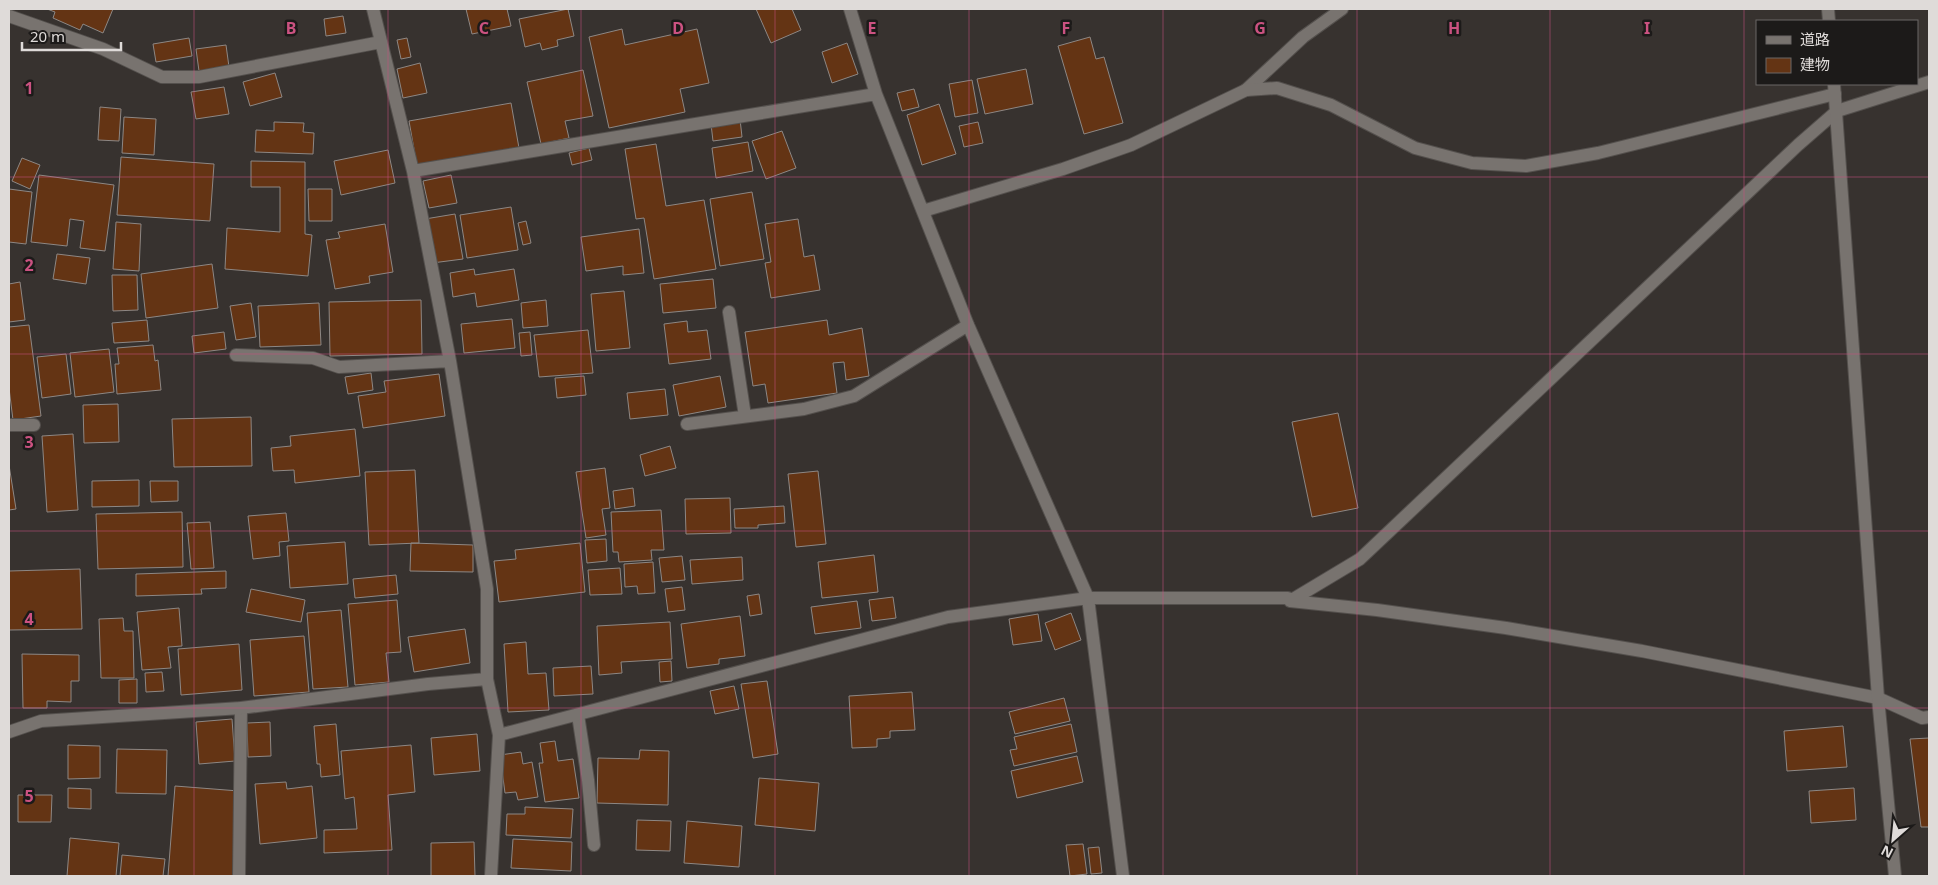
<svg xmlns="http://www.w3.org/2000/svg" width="1938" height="885" viewBox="0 0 1938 885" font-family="'Noto Sans','Noto Sans JP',sans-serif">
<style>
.building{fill:#643414;stroke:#8d8784}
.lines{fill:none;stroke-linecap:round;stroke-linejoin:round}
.lane-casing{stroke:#54504d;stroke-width:14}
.street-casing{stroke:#54504d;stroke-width:14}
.secondary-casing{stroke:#54504d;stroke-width:14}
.lane{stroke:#78736f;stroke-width:12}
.street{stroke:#78736f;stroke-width:12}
.secondary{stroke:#78736f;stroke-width:12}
.grid{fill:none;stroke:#cb5281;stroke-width:1;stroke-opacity:0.55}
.grid-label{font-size:16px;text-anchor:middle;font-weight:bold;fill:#cb5281;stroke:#1c1a19;stroke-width:5;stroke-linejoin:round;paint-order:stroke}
</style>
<rect width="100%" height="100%" fill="#37322f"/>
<path class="building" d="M47 9H113L103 33 83 24 80 30 53 18 55 12Z
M466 9H507L511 26 472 34Z
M568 9 574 36 557 40 558 46 542 50 540 43 525 47 519 19Z
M756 9H792L801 30 771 43Z
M343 16 346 33 326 36 324 19Z
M622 29 625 45 697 29 709 83 680 89 685 112 609 128 589 37Z
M1090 37 1096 59 1104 57 1123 123 1084 134 1058 46Z
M189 38 192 56 156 62 153 44Z
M407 38 411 57 401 59 397 40Z
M847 43 858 74 832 83 822 52Z
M226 45 229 67 199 71 196 49Z
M420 63 427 93 403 98 397 69Z
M1026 69 1033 104 985 114 977 79Z
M583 70 593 116 565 121 569 138 541 144 527 82Z
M275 73 282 97 250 106 243 82Z
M972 80 978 113 955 117 949 84Z
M224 87 229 114 196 119 191 92Z
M914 89 919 107 902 111 897 93Z
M511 103 519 148 417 166 409 121Z
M939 104 956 154 922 165 907 115Z
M100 107 121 109 119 141 98 140Z
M124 117 156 119 154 155 122 153Z
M740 119 742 137 713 141 711 124Z
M274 122 304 123 303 132 314 133 313 154 255 152 256 130 274 131Z
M978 122 983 143 964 147 959 126Z
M782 131 796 168 766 179 752 141Z
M748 142 753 171 716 178 712 148Z
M656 144 666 206 704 200 716 269 654 279 644 218 636 219 625 149Z
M589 148 592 160 572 165 569 153Z
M388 150 395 183 341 195 334 161Z
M121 157 214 164 210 221 117 215Z
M22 158 40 165 30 189 12 181Z
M251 161 305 162V234L312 235 308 276 225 269 227 228 280 232V187H251Z
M39 175 114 185 105 251 80 248 84 221 70 219 67 246 31 242Z
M451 175 457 203 429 208 423 181Z
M9 189 32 192 26 244 9 242Z
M308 189H332V221H309Z
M752 192 764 259 720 266 710 199Z
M511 207 518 250 467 258 460 215Z
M455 214 463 259 432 263 425 219Z
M798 219 804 257 814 255 820 290 771 298 765 263 771 262 765 224Z
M526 221 531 243 523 245 518 223Z
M116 222 141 224 139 271 113 269Z
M385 224 393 272 369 276 370 283 335 289 326 240 340 238 338 232Z
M639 229 644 273 623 275V266L586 271 581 237Z
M57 254 90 258 86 284 53 279Z
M212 264 218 308 146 318 141 274Z
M474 269 475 275 514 269 519 300 477 307 475 293 453 297 450 273Z
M112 275H137L138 310 113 311Z
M713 279 716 308 663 313 660 284Z
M20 282 25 320 9 322V284Z
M624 291 630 348 596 351 591 294Z
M421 300 422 354 330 356 329 302Z
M546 300 548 326 523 328 521 303Z
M251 303 256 337 236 340 230 306Z
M319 303 321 345 260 347 258 306Z
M512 319 515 348 464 353 461 324Z
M147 320 149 341 114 343 112 323Z
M827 320 829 335 862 328 869 376 846 380 844 362 833 363 837 393 768 403 765 384 753 386 745 332Z
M687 321 688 332 707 330 711 359 669 364 664 324Z
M29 325 41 416 13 420 9 388V327Z
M588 330 593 373 539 377 534 335Z
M224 332 226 349 194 353 192 336Z
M530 332 532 355 521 356 519 333Z
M153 345 155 361 158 360 161 390 117 394 115 364H119L117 348Z
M109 349 114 392 75 397 70 353Z
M66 354 71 394 42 398 37 357Z
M371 373 373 390 348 394 345 377Z
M439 374 445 416 363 428 358 396 386 392 384 381Z
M584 376 586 395 557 398 555 378Z
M720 376 726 407 679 416 673 385Z
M665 389 668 415 630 419 627 393Z
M118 404 119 442 84 443 83 405Z
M1338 413 1358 508 1312 517 1292 422Z
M251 417 252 466 174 467 172 419Z
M355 429 360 476 295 483 294 470 273 471 271 448 291 446 290 436Z
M73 434 78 510 47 512 42 436Z
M670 446 676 468 645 476 640 455Z
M9 465 16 509 9 510Z
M605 468 610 508 602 509 606 535 586 538 576 472Z
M415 470 419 543 369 545 365 472Z
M818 471 826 544 796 547 788 474Z
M139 480V506L92 507V481Z
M150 481H178V501L151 502Z
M633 488 635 506 615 509 613 491Z
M730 498 731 533 686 534 685 499Z
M784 506 785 523 758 525V528H735L734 509Z
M661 510 664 550H651L652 560 619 562 618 552H613L611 512Z
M182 512 183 567 98 569 96 514Z
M286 513 289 541 279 542 280 556 253 559 248 516Z
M210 522 214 568 191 569 187 523Z
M606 539 607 561 587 563 585 540Z
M345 542 348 584 290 588 287 546Z
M411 543 473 545V572L410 571Z
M580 543 585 592 499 602 494 561 516 559 515 550Z
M874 555 878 592 822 598 818 562Z
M682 556 685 580 662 582 659 558Z
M742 557 743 580 692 584 690 560Z
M653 562 655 593 638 594 637 586 625 587 624 564Z
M620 568 622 594 590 595 588 570Z
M80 569 82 629 9 630V571Z
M226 571V588L201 589 202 594 136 596V574Z
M396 575 398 594 355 598 353 579Z
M682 587 685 610 668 612 665 589Z
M251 589 305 600 301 622 246 612Z
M759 594 762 614 750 616 747 596Z
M893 597 896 618 872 621 869 600Z
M397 600 401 652 386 653 389 682 355 685 348 604Z
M857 601 861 628 815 634 811 607Z
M179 608 182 646 168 647 171 668 142 670 137 612Z
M341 610 348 687 313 689 307 613Z
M1071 613 1081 640 1055 650 1045 623Z
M1038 614 1042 641 1013 645 1009 619Z
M740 616 745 656 719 659V664L687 668 681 624Z
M123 618 124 631H133L134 678H101L99 619Z
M670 622 672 659 621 662 622 673 599 675 597 626Z
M465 629 470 663 414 672 408 637Z
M304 636 309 692 254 696 250 640Z
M526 642 528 674 546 673 549 710 508 712 504 644Z
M239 644 242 690 181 695 178 649Z
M22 654 79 655V681H71V702L47 701V708H23Z
M671 661 672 681 660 682 659 662Z
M591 666 593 694 554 696 553 668Z
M162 672 164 691 146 692 145 673Z
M137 679V703H119V680Z
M767 681 778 754 753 758 741 684Z
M734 686 739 709 715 714 710 691Z
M912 692 915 730 890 731V738L877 739V747L852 748 849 696Z
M1064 698 1070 721 1015 734 1009 712Z
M232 719 235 761 199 764 196 722Z
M270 722 271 756 248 757 247 723Z
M336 724 340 775 321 777 320 764H317L314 726Z
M1071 724 1077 752 1014 766 1010 750 1017 749 1014 737Z
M1843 726 1847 767 1787 771 1784 731Z
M477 734 480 771 434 775 431 738Z
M1929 738V827H1921L1910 739Z
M555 741 558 761 573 759 579 798 545 802 539 763H543L540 743Z
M68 745 100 746V778L68 779Z
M411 745 415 792 388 795 392 850 324 853V830L357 829 354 797 345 799 341 751Z
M117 749 167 750 166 794 116 793Z
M640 750 669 751 668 805 597 803 598 758 639 759Z
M521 752 523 764 532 762 538 797 518 800 516 792 505 793 500 755Z
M1077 756 1083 782 1017 798 1011 771Z
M759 778 819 783 815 831 755 825Z
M286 782 287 789 312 786 317 838 260 844 255 784Z
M175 786 239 791 233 876H168Z
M68 788 91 789V809L68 808Z
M1854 788 1856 820 1811 823 1809 791Z
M18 795H52L51 822H18Z
M525 807 573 809 571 838 506 835 507 814H525Z
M637 820 671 821 670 851 636 850Z
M687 821 742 826 739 867 684 863Z
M70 838 119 843 116 876H67Z
M513 839 572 842 571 871 511 868Z
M474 842 475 876H431V843Z
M1083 844 1087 874 1070 876 1066 845Z
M1099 847 1102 873 1091 874 1088 848Z
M122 855 165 859 163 876H120Z"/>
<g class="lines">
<defs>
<path id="lane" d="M1246 90 1303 37 1342 9
M578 715 588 780 594 845
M239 876 241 708"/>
<path id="street" d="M373 9 413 171 450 361 487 589V679L499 735 491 876
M850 9 876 94 968 325 1088 598 1123 876
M9 16 103 49 162 77H199L381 42
M413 171 876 94
M923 211 1063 169 1131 145 1246 90 1277 88 1331 105 1415 148 1472 163 1526 166 1598 153 1835 94
M729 312 745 416
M236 355 313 358 339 367 450 361
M687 424 804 409 854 396 968 325
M9 425H34
M1290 601 1360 559 1798 145 1837 111 1929 82
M9 732 41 721 241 708 428 684 487 679
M499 735 948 617 1088 598H1288L1290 601 1377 610 1506 628 1642 651 1878 698 1922 718 1929 717"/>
<path id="secondary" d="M1828 9 1829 21
M1834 84 1878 698 1895 876"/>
</defs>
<use href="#lane" class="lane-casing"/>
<use href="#street" class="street-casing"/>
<use href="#secondary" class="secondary-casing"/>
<use href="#lane" class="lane"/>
<use href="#street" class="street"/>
<use href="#secondary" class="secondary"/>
</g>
<path class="grid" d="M194 9V876M388 9V876M581 9V876M775 9V876M969 9V876M1163 9V876M1357 9V876M1550 9V876M1744 9V876M9 177H1929M9 354H1929M9 531H1929M9 708H1929"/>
<g class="grid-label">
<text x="291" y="34">B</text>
<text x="484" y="34">C</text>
<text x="678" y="34">D</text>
<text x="872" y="34">E</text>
<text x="1066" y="34">F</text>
<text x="1260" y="34">G</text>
<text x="1454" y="34">H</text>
<text x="1647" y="34">I</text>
<text x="29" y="94">1</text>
<text x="29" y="271">2</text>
<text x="29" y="448">3</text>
<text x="29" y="625">4</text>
<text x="29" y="802">5</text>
</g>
<rect width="1938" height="885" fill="none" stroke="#dfdbd9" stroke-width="20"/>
<rect x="1756" y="20" width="162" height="65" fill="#1c1a19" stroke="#6a6766"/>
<rect x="1766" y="36" width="25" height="8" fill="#78736f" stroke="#6a6766"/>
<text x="1800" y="45" font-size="15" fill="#dfdbd9">道路</text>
<rect x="1766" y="58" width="25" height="15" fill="#643414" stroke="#6a6766"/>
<text x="1800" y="70" font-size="15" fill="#dfdbd9">建物</text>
<g transform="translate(1893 840) rotate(207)" stroke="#1c1a19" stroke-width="4" paint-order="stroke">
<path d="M0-4L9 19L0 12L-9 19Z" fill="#dfdbd9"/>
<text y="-8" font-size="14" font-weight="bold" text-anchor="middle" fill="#dfdbd9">N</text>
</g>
<path d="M22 42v8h99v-8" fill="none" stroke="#dfdbd9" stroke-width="2.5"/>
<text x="30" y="42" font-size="15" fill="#dfdbd9" stroke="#1c1a19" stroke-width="4" paint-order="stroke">20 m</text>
</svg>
